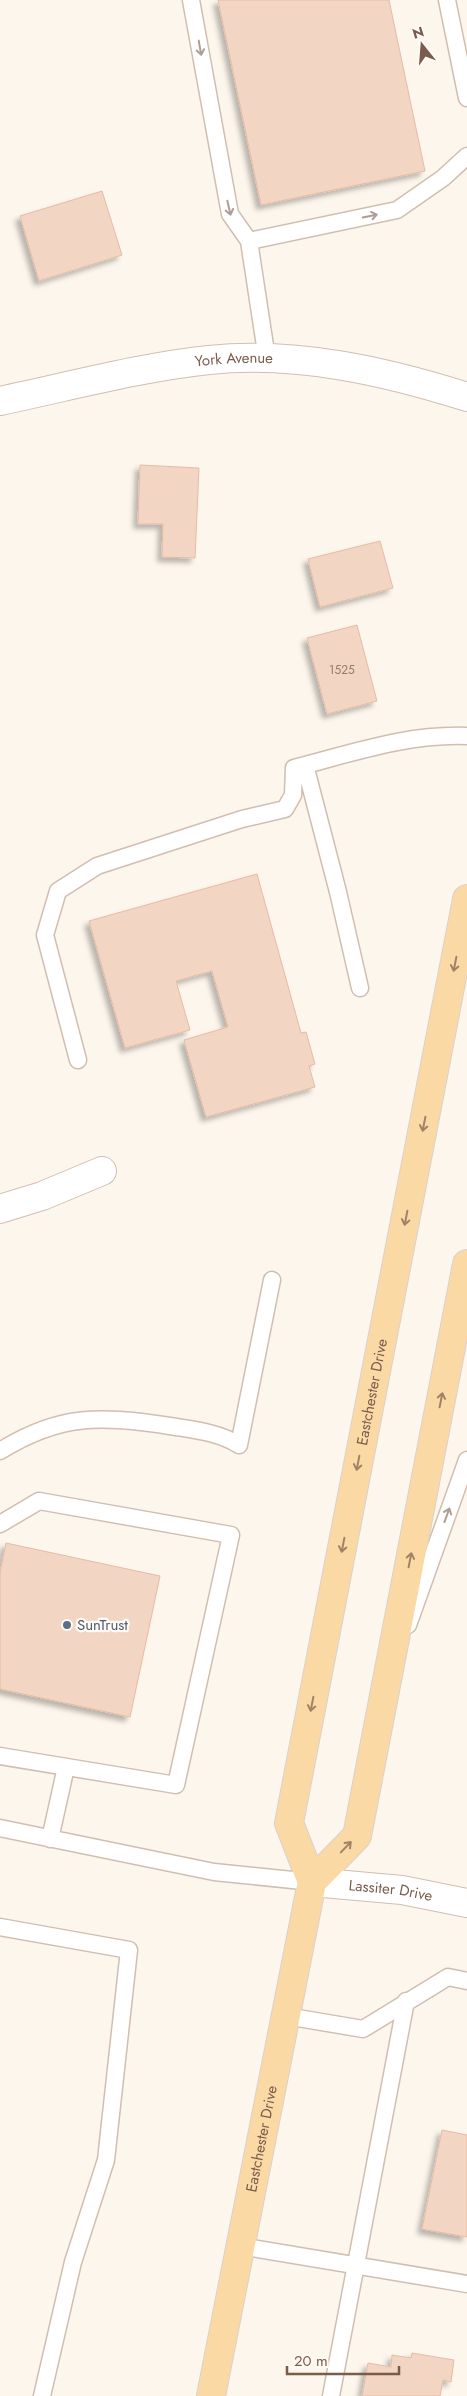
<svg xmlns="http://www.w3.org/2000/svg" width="467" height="2396" viewBox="0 0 467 2396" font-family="Jost,sans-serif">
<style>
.building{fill:#f3d5c3;stroke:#e6bba3;filter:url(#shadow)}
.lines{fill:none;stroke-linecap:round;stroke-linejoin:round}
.service-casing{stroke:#d1beb0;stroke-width:19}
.minor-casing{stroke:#d1beb0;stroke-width:30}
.primary-casing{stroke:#dad1cd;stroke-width:30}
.service{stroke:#fff;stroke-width:16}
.minor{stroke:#fff;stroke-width:28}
.primary{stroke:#fbd9a5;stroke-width:28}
.oneway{stroke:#af9d94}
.oneway2{stroke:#a18267}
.service-dot{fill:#5c6f8a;stroke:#fffaf3;stroke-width:2}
.labels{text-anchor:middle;stroke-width:4.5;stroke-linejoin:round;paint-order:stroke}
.number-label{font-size:12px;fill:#987a6a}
.street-label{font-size:15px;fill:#7a5c4d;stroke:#fffaf3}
.service-label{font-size:15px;fill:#4e5e75;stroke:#fffaf3;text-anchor:start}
</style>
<defs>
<filter id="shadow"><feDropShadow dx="-4.5" dy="4.5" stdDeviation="2.5" flood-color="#0004"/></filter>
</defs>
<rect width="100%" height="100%" fill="#fdf6ec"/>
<path class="building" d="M218 0H389L425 171 261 205Z
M102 191 122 255 39 281 20 216Z
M140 465 199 468 195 558 162 557 163 524H138Z
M380 541 393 588 320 607 308 559Z
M357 625 377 701 327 714 307 638Z
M257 874 301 1033 306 1032 315 1064 309 1066 315 1087 206 1117 184 1040 228 1027 212 971 176 981 190 1030 125 1048 89 921Z
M6 1543 160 1576 130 1717 0 1689V1573Z
M442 2130 467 2135V2237L422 2229Z
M412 2353 454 2360 451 2382 443 2380 440 2396H362L368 2363 391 2367 392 2355 411 2358Z"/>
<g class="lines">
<defs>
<path id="service" d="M191 0 230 214 249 241 397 210 443 178 467 156
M447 0 467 98
M249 241 267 359
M305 765 338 892 360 988
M78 1060 45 935 58 891 97 866 242 819 285 809 293 795 294 768C353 753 405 734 467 736
M0 1451C61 1413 101 1416 170 1426 194 1430 218 1432 239 1445L272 1280
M0 1524 39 1501 231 1535 176 1785 0 1756
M408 1625 467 1460
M0 1828 214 1872 312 1882
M50 1839 66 1767
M0 1927 129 1950 106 2160 73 2262 42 2396
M286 2016 363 2029 448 1977 467 1981
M240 2246 467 2284
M331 2396 406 2001"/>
<g id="minor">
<path id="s1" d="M0 401C67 387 141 367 209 360 296 351 385 371 467 397"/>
<path d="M0 1209 42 1196 102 1171"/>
<path id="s2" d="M312 1882 402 1890 467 1903"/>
</g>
<g id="primary">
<path d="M312 1882 357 1836 467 1264"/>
<path id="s3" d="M211 2396 312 1882 289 1823 467 899"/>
</g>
</defs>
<use href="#service" class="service-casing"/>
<use href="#minor" class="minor-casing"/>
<use href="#primary" class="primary-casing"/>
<use href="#service" class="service"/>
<use href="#minor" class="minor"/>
<use href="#primary" class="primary"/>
</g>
<defs><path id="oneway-shaft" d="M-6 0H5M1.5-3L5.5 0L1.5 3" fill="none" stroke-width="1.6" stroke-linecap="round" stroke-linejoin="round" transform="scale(1.25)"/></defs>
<g class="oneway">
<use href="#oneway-shaft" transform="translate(200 48) rotate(80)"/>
<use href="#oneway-shaft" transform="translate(229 208) rotate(77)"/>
<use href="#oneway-shaft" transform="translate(370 216) rotate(-12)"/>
<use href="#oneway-shaft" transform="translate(447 1515) rotate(-70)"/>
</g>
<g class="oneway2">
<use href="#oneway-shaft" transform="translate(455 964) rotate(101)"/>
<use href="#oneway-shaft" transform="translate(424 1124) rotate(101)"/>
<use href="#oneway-shaft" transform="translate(406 1218) rotate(101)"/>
<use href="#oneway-shaft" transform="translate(441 1400) rotate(-79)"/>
<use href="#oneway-shaft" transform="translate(358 1463) rotate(101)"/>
<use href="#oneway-shaft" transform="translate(343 1545) rotate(101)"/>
<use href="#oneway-shaft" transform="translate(410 1560) rotate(-79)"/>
<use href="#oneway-shaft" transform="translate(312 1704) rotate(101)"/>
<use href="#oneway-shaft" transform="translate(346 1847) rotate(-46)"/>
</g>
<circle class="service-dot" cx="67" cy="1625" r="5"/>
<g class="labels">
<g class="number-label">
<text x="342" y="674">1525</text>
</g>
<g class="street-label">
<text dy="5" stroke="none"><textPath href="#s1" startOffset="238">York Avenue</textPath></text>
<text dy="5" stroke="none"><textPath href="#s3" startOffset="1026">Eastchester Drive</textPath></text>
<text dy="5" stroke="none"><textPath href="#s2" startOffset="79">Lassiter Drive</textPath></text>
<text dy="5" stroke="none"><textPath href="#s3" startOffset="262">Eastchester Drive</textPath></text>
</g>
<g class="service-label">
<text x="77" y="1630">SunTrust</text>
</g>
</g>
<g transform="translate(422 45) rotate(343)" stroke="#fffaf3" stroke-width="4" paint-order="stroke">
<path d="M0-4L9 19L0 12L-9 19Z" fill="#7a5c4d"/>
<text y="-8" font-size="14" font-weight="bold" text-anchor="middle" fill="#7a5c4d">N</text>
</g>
<path d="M287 2366v8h112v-8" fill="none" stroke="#7a5c4d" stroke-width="2.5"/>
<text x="294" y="2366" font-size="15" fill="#7a5c4d" stroke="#fffaf3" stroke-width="4" paint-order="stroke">20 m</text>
</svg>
